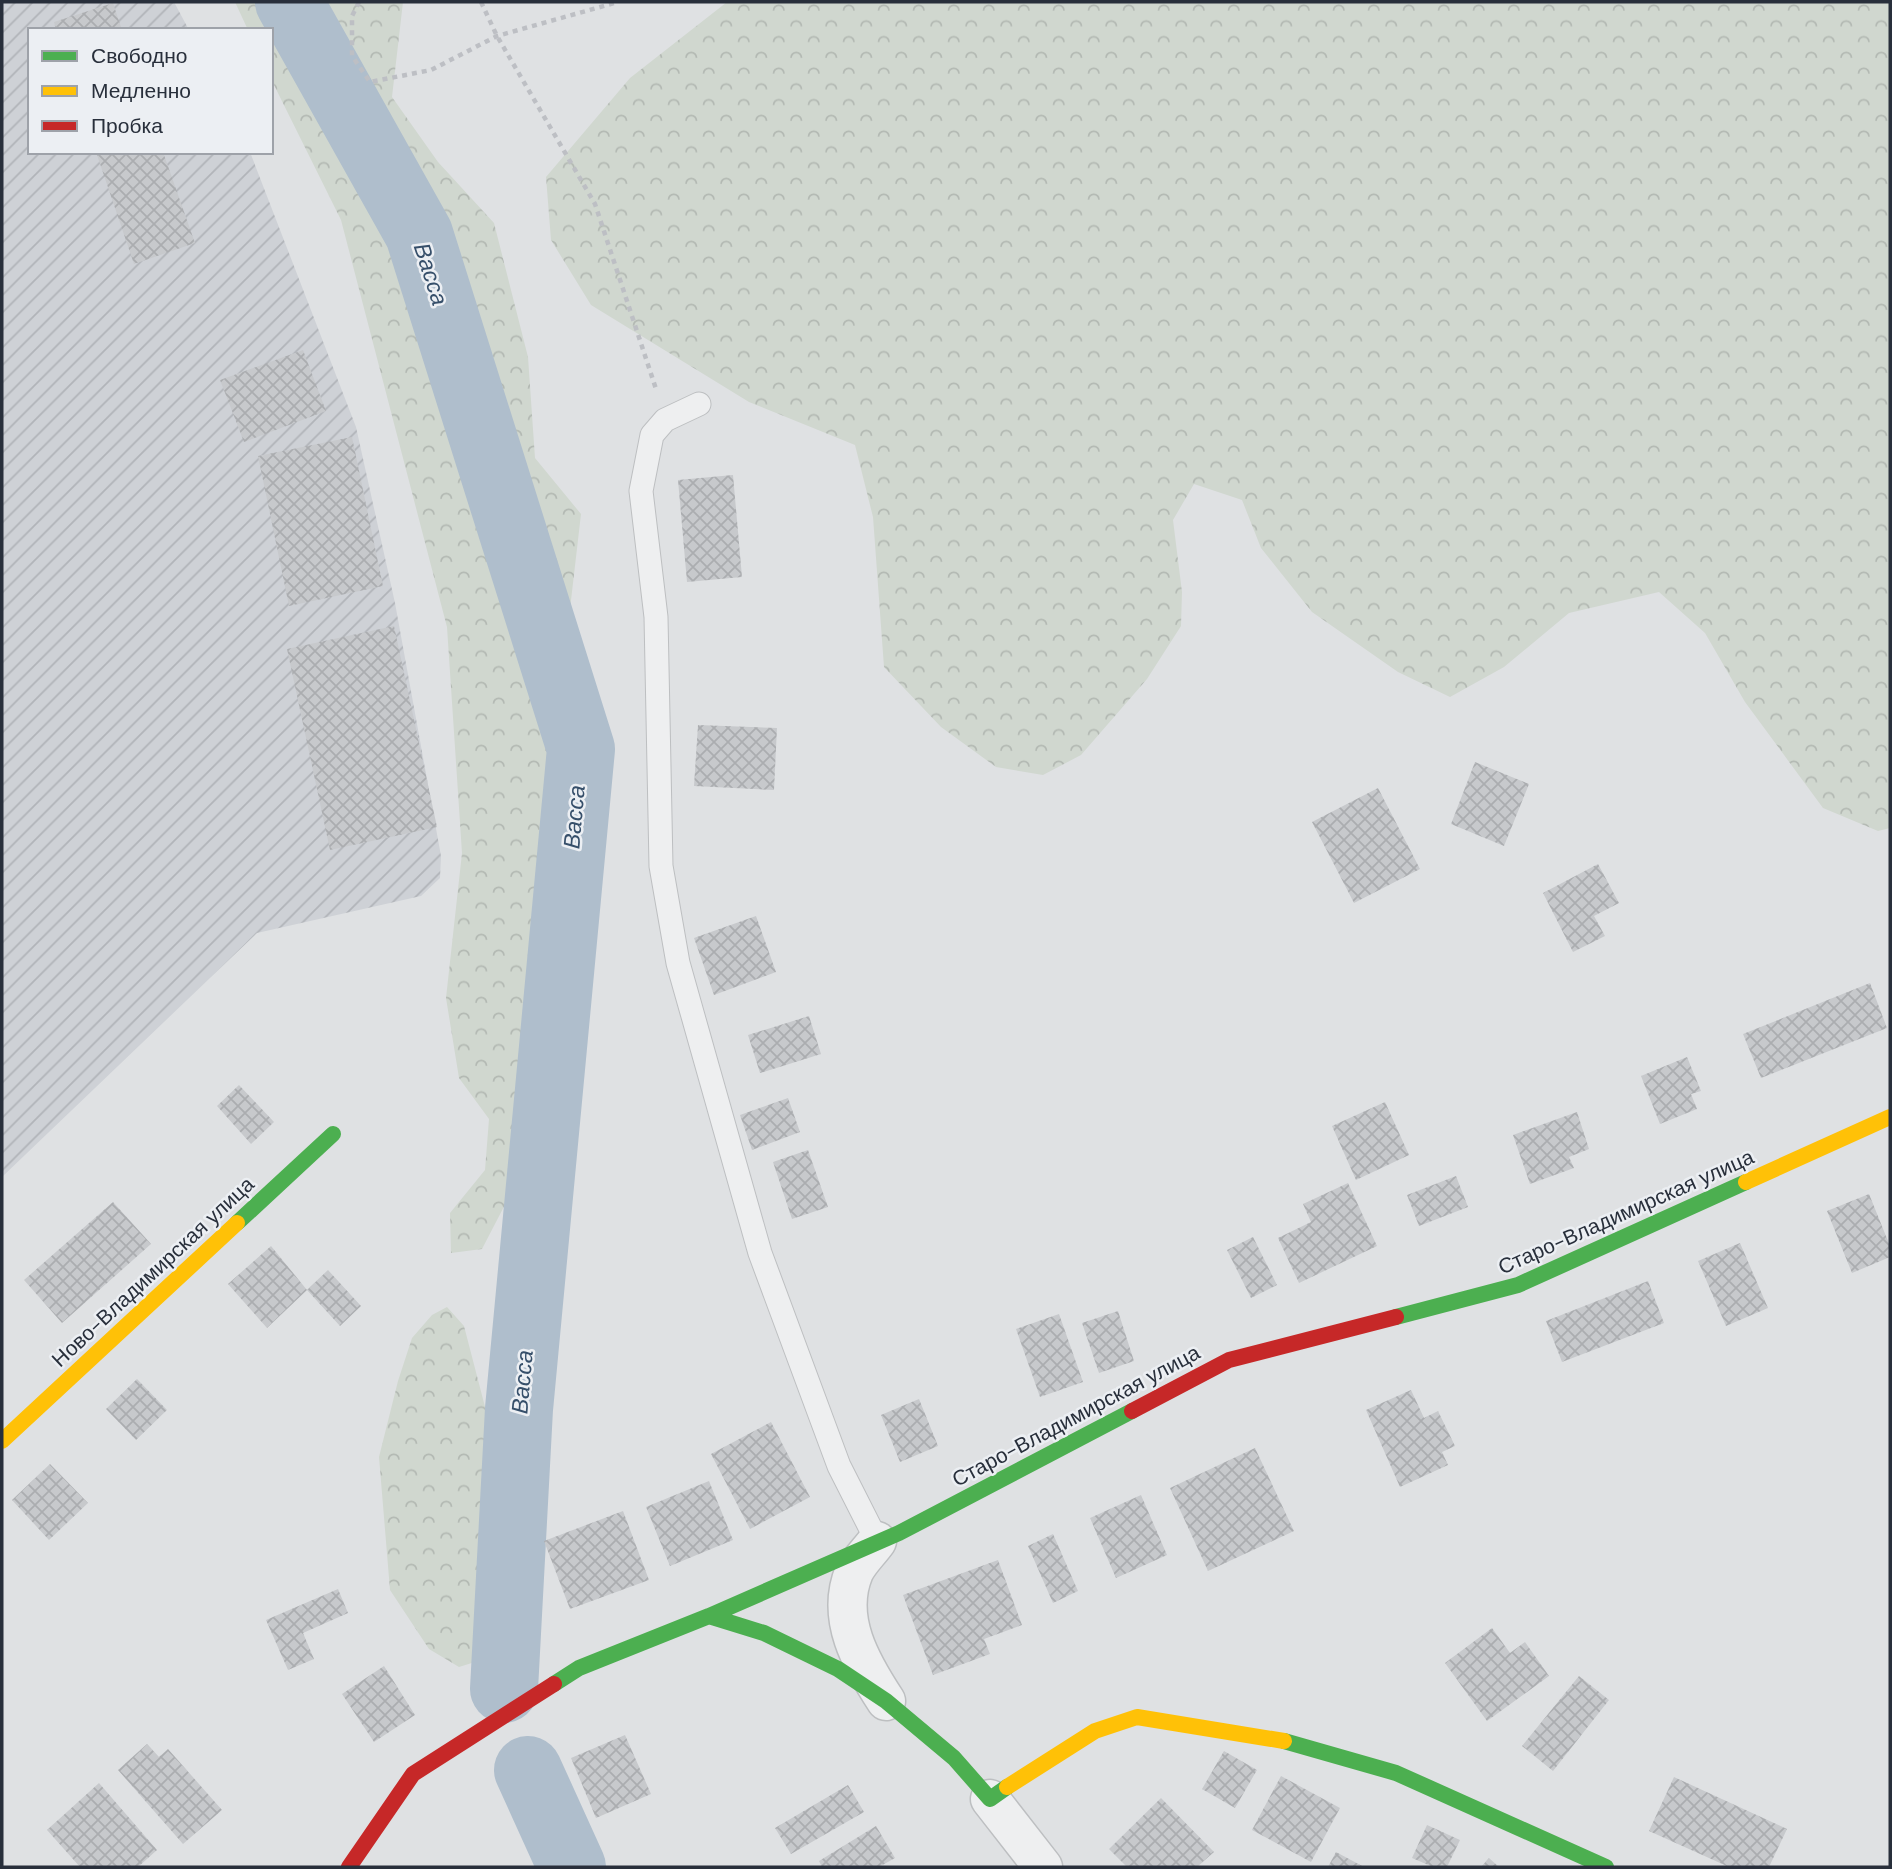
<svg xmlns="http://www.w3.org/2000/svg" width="1892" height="1869" viewBox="0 0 1892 1869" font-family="'DM Sans',sans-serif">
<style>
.industrial{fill:url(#industrial-furrows)}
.forest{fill:url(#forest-crowns)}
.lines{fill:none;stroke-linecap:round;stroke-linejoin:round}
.river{stroke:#afbecc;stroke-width:68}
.building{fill:url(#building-cross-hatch)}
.lane-casing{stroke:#bdbfc1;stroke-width:25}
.street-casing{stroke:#bdbfc1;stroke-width:41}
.path{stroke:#bdbfc4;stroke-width:4.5;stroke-dasharray:5 5;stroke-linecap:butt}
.lane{stroke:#eeeff0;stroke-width:23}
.street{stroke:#eeeff0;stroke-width:38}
.fast{stroke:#4caf50;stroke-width:16}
.slow{stroke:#ffc107;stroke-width:16}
.jam{stroke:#c62828;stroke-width:16}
.labels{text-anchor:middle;stroke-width:5;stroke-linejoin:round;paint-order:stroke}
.street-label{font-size:21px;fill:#282f3b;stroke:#eceff3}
.water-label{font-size:23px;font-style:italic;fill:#364f6a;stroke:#eceff3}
</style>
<defs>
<pattern id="industrial-furrows" width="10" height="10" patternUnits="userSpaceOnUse" patternTransform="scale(1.75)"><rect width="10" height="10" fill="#ced1d6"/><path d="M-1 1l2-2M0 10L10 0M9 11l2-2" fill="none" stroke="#b1b4b9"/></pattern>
<pattern id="forest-crowns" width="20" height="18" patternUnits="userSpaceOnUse" patternTransform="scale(1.75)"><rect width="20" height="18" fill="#d0d7cf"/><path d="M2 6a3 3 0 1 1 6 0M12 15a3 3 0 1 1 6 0" fill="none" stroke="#b3b9b3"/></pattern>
<pattern id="building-cross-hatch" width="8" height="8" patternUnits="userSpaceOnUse" patternTransform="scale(1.75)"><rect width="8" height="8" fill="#c7c9cc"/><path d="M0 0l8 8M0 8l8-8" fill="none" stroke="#abadb0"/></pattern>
</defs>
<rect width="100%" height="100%" fill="#dfe1e3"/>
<path class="industrial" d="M2 2H174L189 30H30V152H250L356 427 395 603 441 856 440 878 421 896 257 933 2 1177Z"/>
<path class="forest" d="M235 2H403L392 97 438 162 494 223 528 357 535 458 581 514 570 609 566 772 541 904 536 1035 522 1107 511 1193 482 1249 451 1253 450 1213 485 1170 489 1119 459 1078 446 998 462 853 447 627 341 220 271 79V30H248Z
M727 2H1890V828L1878 831 1823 808 1745 702 1705 633 1659 592 1569 613 1504 667 1450 697 1398 672 1312 612 1261 548 1242 500 1194 484 1173 520 1182 592 1181 626 1147 679 1081 755 1043 775 996 767 941 727 884 667 873 517 855 445 749 402 591 305 551 240 546 177 630 78Z
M447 1307 464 1326 497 1453 488 1544 497 1578 512 1612 508 1633 491 1657 459 1667 429 1649 390 1590 379 1457 398 1381 412 1338 432 1315Z"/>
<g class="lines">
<path class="river" d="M289 2 419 234 581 749 519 1409 504 1689
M528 1770 572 1867"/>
</g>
<path class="building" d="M113 3 122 30H56L54 22Z
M96 152H163L195 243 134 264Z
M303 350 326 411 244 442 220 380Z
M352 437 383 586 289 606 258 456Z
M733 475 742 577 687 582 678 480Z
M394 626 437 827 330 850 287 649Z
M698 725 777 728 774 790 694 786Z
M1475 762 1529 784 1504 846 1451 824Z
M1378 788 1420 869 1354 903 1312 822Z
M1598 864 1619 903 1594 916 1605 936 1573 952 1543 893Z
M756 916 776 972 714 995 694 938Z
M1870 983 1887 1028 1761 1078 1743 1034Z
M809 1016 821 1054 760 1073 748 1035Z
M1687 1057 1701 1091 1691 1094 1697 1109 1660 1124 1641 1076Z
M239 1085 274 1122 251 1144 217 1106Z
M788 1098 800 1132 752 1150 740 1115Z
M1385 1102 1409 1155 1356 1180 1332 1126Z
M1577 1112 1589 1149 1569 1157 1574 1168 1530 1184 1513 1135Z
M808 1150 828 1207 792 1219 773 1162Z
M1456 1176 1468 1207 1419 1226 1407 1195Z
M1348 1183 1377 1246 1299 1283 1278 1238 1311 1222 1303 1204Z
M1869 1194 1890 1246V1257L1852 1273 1827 1211Z
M113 1202 151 1244 62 1323 24 1280Z
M1253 1237 1277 1285 1251 1298 1227 1250Z
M1740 1243 1768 1308 1726 1326 1698 1261Z
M271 1246 307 1290 267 1328 228 1284Z
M328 1270 361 1306 340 1326 307 1290Z
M1648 1281 1664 1323 1562 1362 1546 1321Z
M1118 1311 1134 1361 1099 1373 1082 1323Z
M1059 1314 1083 1382 1040 1397 1016 1329Z
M137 1379 167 1410 136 1440 106 1409Z
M1411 1390 1424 1418 1438 1411 1455 1446 1442 1452 1448 1465 1400 1487 1366 1410Z
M919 1399 938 1446 900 1462 881 1415Z
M771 1422 810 1497 750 1529 711 1454Z
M1255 1448 1294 1531 1208 1571 1170 1488Z
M50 1464 88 1503 49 1540 12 1500Z
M709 1481 733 1540 670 1566 646 1507Z
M1141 1495 1167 1555 1116 1578 1090 1518Z
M623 1511 649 1580 570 1609 544 1541Z
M1053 1534 1078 1591 1053 1603 1028 1546Z
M998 1560 1022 1625 984 1639 990 1654 933 1675 903 1595Z
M338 1589 348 1613 303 1633 314 1659 288 1670 266 1620Z
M1492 1628 1510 1653 1525 1642 1549 1676 1487 1721 1445 1663Z
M384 1666 415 1715 374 1742 342 1694Z
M1579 1676 1609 1700 1553 1771 1522 1746Z
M625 1735 651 1794 596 1818 571 1758Z
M147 1744 159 1757 168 1749 222 1810 183 1844 118 1770Z
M1224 1751 1257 1770 1235 1808 1202 1789Z
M1281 1776 1340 1808 1311 1862 1252 1830Z
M1674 1777 1787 1829 1769 1867H1729L1649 1831Z
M99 1783 157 1850 138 1867H80L47 1830Z
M848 1785 864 1812 791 1854 775 1828Z
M1161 1798 1214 1852 1197 1867H1127L1109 1849Z
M1427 1825 1460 1840 1447 1867H1433L1412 1858Z
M876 1826 895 1858 879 1867H822L819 1861Z
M1336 1852 1364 1867H1328Z
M1489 1858 1499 1867H1481Z"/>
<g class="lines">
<defs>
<path id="lane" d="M699 404 665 420 652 435 641 491 656 617 661 866 678 963 760 1253 839 1466 877 1541"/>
<path id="street" d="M877 1541C870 1551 859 1561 854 1572 835 1618 861 1663 886 1701
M990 1799 1043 1867"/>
</defs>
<use href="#lane" class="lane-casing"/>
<use href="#street" class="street-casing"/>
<path class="path" d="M359 2 352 16V56L370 82 431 70 497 36 618 2
M481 2 497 36 595 204 657 392"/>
<use href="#lane" class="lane"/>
<use href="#street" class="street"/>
<path class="fast" d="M237 1223 333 1134
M1396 1317 1518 1285 1746 1182
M709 1616 764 1633 838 1669 886 1701 954 1758 990 1799 1007 1787
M554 1684 579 1668 709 1616 899 1533 1132 1411
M1284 1741 1396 1773 1606 1867"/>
<path class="slow" d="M1746 1182 1890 1117
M2 1441 237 1223
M1007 1787 1095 1731 1137 1717 1284 1741"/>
<path class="jam" d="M1132 1411 1229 1360 1396 1317
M349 1867 413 1774 554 1684"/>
</g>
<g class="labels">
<g class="street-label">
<text transform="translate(1626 1212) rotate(-24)" y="7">Старо-Владимирская улица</text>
<text transform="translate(153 1272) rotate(-43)" y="7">Ново-Владимирская улица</text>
<text transform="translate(1076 1416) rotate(-28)" y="7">Старо-Владимирская улица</text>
</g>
<g class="water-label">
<text transform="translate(431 274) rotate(72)" y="8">Васса</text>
<text transform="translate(574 817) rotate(-85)" y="8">Васса</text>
<text transform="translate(522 1382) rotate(-85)" y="8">Васса</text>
</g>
</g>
<rect width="1892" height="1869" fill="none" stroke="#282f3b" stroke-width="7"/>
<rect x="28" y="28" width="245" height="126" fill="#eceff3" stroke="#9ea2a9" stroke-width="2"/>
<rect x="42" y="51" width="35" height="10" fill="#4caf50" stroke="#9ea2a9" stroke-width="2"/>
<text x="91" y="63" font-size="21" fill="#282f3b">Свободно</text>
<rect x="42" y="86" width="35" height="10" fill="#ffc107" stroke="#9ea2a9" stroke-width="2"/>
<text x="91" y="98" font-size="21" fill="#282f3b">Медленно</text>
<rect x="42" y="121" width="35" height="10" fill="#c62828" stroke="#9ea2a9" stroke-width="2"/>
<text x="91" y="133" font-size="21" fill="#282f3b">Пробка</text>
</svg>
